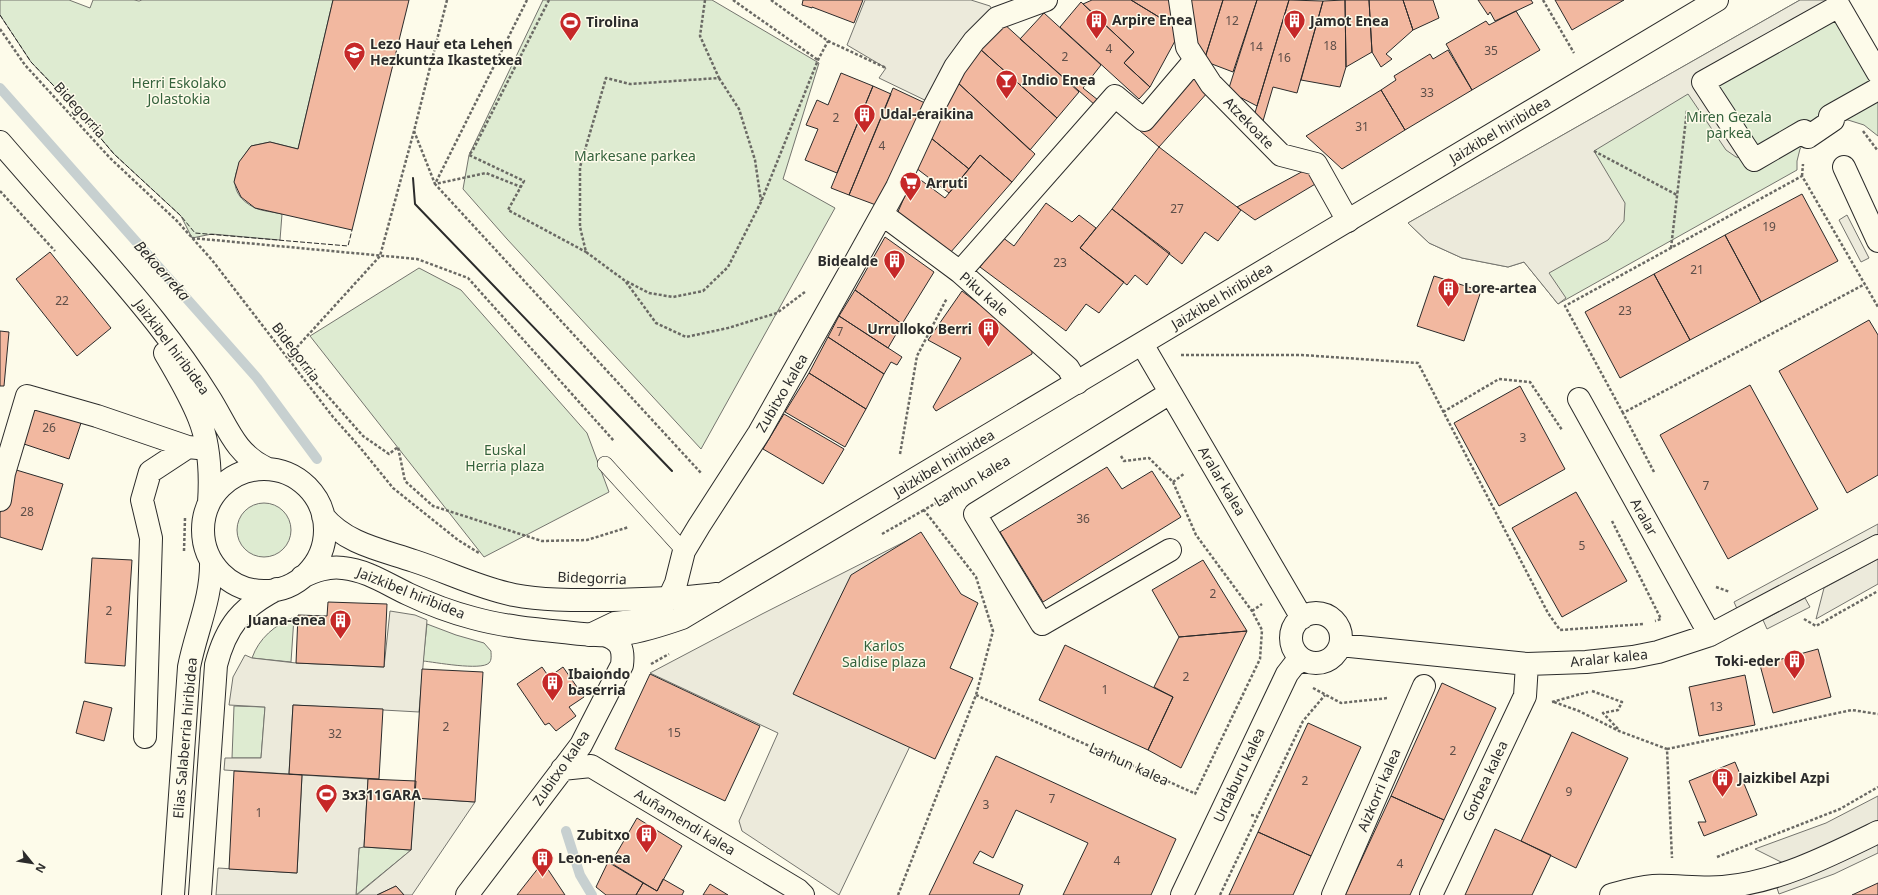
<svg xmlns="http://www.w3.org/2000/svg" width="1878" height="895" viewBox="0 0 1878 895" font-family="'Noto Sans',sans-serif">
<style>
.green{fill:#deebd1;stroke:#74746e}
.parking{fill:#eceadb;stroke:#74746e}
.lines{fill:none;stroke-linecap:round;stroke-linejoin:round}
.stream{stroke:#c7d0d0;stroke-width:10}
.building{fill:#f2b8a0;stroke:#2b2b2b}
.lane-casing{stroke:#2b2b2b;stroke-width:16}
.street-casing{stroke:#2b2b2b;stroke-width:24}
.secondary-casing{stroke:#2b2b2b;stroke-width:24}
.path{stroke:#6a6964;stroke-width:2.5;stroke-dasharray:3 2;stroke-linecap:butt}
.lane{stroke:#fdfbea;stroke-width:15}
.street{stroke:#fdfbea;stroke-width:22}
.secondary{stroke:#fdfbea;stroke-width:22}
.fence{stroke:#2b2b2b;stroke-width:1;stroke-dasharray:5 2;stroke-linecap:butt}
.wall{stroke:#2b2b2b;stroke-width:2}
.labels{text-anchor:middle;stroke-width:3;stroke-linejoin:round;paint-order:stroke}
.number-label{font-size:12px;fill:#5d4e48}
.poi-label{font-size:14px;font-weight:bold;fill:#2b2b2b;stroke:#fdfbea;text-anchor:start}
.park-label{font-size:14px;fill:#34623c;stroke:#fdfbea}
.street-label{font-size:14px;fill:#2b2b2b;stroke:#fdfbea}
.water-label{font-size:15px;font-style:italic;fill:#2b2b2b;stroke:#fdfbea}
</style>
<rect width="100%" height="100%" fill="#fdfbea"/>
<path class="green" d="M0 0H69L90 8 93 0H134L139 1 142 0H333L298 149 270 142 251 146C235 167 223 192 255 208 262 211 273 212 282 214L280 240 212 234 192 238 181 216 114 154 75 108 31 62 0 15Z
M543 0H712L819 63 783 179 835 208 701 449 507 239 463 189 469 155Z
M1800 0H1837L1878 73V136L1864 125 1848 120H1833L1808 137 1800 149 1797 161V170L1558 304 1524 262 1508 267 1462 258 1429 243 1408 223Z
M419 268 461 290 587 433 609 492 484 557 310 336Z
M237 530a27 27 0 1 1 54 0a27 27 0 1 1-54 0Z
M294 617 291 662 252 658C259 638 275 625 294 617Z
M427 624 456 635 484 643 491 651C491 655 492 660 489 663 481 671 434 662 423 661Z
M234 706 265 707 261 758H232Z
M364 847 411 850 356 895 359 848Z"/>
<path class="parking" d="M865 0H971L990 6 997 18 935 105 879 78 886 68 847 45Z
M1800 0H1837L1703 82 1754 160 1736 157 1726 150 1688 94 1594 151 1625 203 1624 221 1608 240 1549 273 1566 298 1558 304 1524 262 1508 267 1462 258 1429 243 1408 223Z
M1847 215 1869 258 1861 262 1839 220Z
M1878 524V536L1738 611 1734 602Z
M910 539 844 590 799 687 912 742 839 895 742 831 739 821 778 733 650 673 762 614Z
M1878 559V584L1816 619 1824 588Z
M1805 598 1810 607 1767 629 1763 620Z
M390 611 415 615 427 620 419 712 293 705 289 774 224 770 225 758H261L265 707 229 705 233 677 245 655 252 658 296 663 384 667Z
M302 775 368 779 364 847 359 848 356 895H216L218 868 297 873Z
M1878 796V821L1843 839 1783 863 1755 849 1826 823Z
M414 798 475 802 412 895H404L396 886 377 895H357L411 850Z
M1878 842V853L1834 874 1779 894 1776 885Z"/>
<g class="lines">
<path class="stream" d="M0 88 257 378 317 459
M566 831 580 875 592 895"/>
</g>
<path class="building" d="M333 0H409L352 230 255 208 241 197 234 182 239 162 251 146 270 142 298 149Z
M803 0H863L854 23 812 7V8L802 5Z
M1092 0H1131L1177 28 1175 41 1150 87 1124 63 1134 52 1083 4Z
M1131 0H1177V28Z
M1185 0H1223L1204 61 1190 32Z
M1223 0H1257L1233 72 1204 61Z
M1257 0H1289L1257 106 1228 91Z
M1289 0 1323 1 1297 93 1273 87 1263 121 1254 116Z
M1345 0 1346 67 1340 87 1301 80 1323 1Z
M1345 0H1369L1372 52 1346 67Z
M1369 0H1403L1413 30 1386 54 1392 59 1381 67 1372 52Z
M1403 0H1433L1439 18 1413 30Z
M1478 0H1531L1533 3 1495 21 1490 12 1488 15Z
M1555 0H1624L1572 30Z
M1081 2 1134 52 1124 63 1150 87 1139 99 1060 27Z
M1516 11 1540 50 1472 90 1446 44 1486 21 1489 25Z
M1044 13 1101 65 1083 88 1098 100 1095 105 1020 39Z
M1003 23 1079 92 1057 118 980 49Z
M980 49 1057 118 1030 150 955 80Z
M1448 50 1472 90 1405 130 1381 90 1396 80 1394 76 1430 54 1433 59Z
M841 73 873 86 837 173 805 160 818 129 806 125 817 100 828 105Z
M1190 73 1208 92 1159 147 1140 131Z
M958 83 1035 154 1012 182 980 155 969 169 931 138Z
M873 86 891 94 849 195 831 188Z
M893 88 925 103 876 205 849 195Z
M1381 90 1405 130 1342 169 1306 136Z
M931 138 969 169 949 193 916 168Z
M1159 147 1241 210 1218 241 1205 232 1182 264 1112 209Z
M980 155 1012 182 950 253 897 214 914 175 945 198Z
M1307 169 1322 180 1255 220 1237 207Z
M1802 194 1838 261 1761 302 1725 235Z
M1046 203 1072 222 1079 215 1096 228 1080 248 1124 282 1099 313 1086 304 1066 331 980 267 1002 237 1014 246Z
M1112 209 1170 253 1147 285 1135 275 1127 285 1080 248Z
M1725 235 1761 302 1690 340 1654 274Z
M885 237 934 272 902 324 855 290Z
M50 252 111 328 77 356 16 279Z
M1654 274 1690 340 1620 378 1585 312Z
M1434 276 1481 291 1464 341 1417 326Z
M855 290 902 324 888 348 839 316Z
M962 291 1032 345V354L936 411 933 407 961 358 928 340Z
M839 316 902 357 897 365 891 362 884 374 828 337Z
M1869 320 1878 335V475L1847 493 1779 371Z
M0 331 9 332 4 386H0Z
M828 337 884 374 866 409 809 373Z
M809 373 866 409 845 447 785 412Z
M1750 385 1818 509 1728 559 1660 435Z
M1520 386 1565 469 1499 506 1454 423Z
M32 400 83 417 69 459 18 442Z
M784 414 844 449 823 484 763 449Z
M1107 467 1122 489 1152 471 1181 517 1043 602 1000 532Z
M13 469 63 484 42 550 0 537V513Z
M1576 492 1627 581 1562 617 1512 528Z
M921 532 961 594 978 603 950 668 973 678 935 759 793 694 851 575Z
M92 558 132 560 125 666 85 663Z
M1203 560 1247 631 1179 637 1152 590Z
M328 602 387 604 384 667 296 663 298 615 327 616Z
M1247 631 1181 768 1148 750 1173 697 1154 687 1179 637Z
M1065 645 1173 697 1148 750 1039 700Z
M1818 649 1831 697 1773 713 1760 665Z
M542 667 549 677 563 667 584 697 569 707 576 716 556 731 549 723 545 725 517 684Z
M422 669 483 672 475 802 414 798Z
M650 674 760 726 725 801 615 749Z
M1745 675 1755 725 1699 736 1689 687Z
M1442 683 1496 708 1444 820 1391 796Z
M84 701 112 708 104 741 76 733Z
M293 705 383 709 379 779 289 774Z
M1308 723 1361 747 1311 856 1258 832Z
M1572 732 1628 758 1576 868 1521 841Z
M996 756 1176 839 1151 895H1063L1088 843 1016 810 993 858 980 851 973 863 1023 885 1019 895H929Z
M1735 762 1757 815 1704 836 1698 822H1706L1689 781Z
M234 771 302 775 297 873 229 869Z
M368 779 416 781 411 850 364 847Z
M1391 796 1444 820 1410 895H1345Z
M637 818 682 846 657 891 611 863Z
M1495 829 1551 855 1532 895H1465Z
M1258 832 1311 856 1293 895H1229Z
M543 862 565 895H517Z
M608 862 643 883 636 895H606L596 887Z
M663 879 684 891 682 895H636L643 883 657 891Z
M1878 883V895H1852Z
M710 884 728 895H703Z
M396 886 404 895H377Z"/>
<g class="lines">
<defs>
<path id="lane" d="M605 464 684 551"/>
<path id="street" d="M1180 0 1187 47 1211 84 1281 155 1316 164 1348 221
M1878 73 1839 6 1703 82 1754 160 1804 131 1808 137 1833 120 1830 116 1878 89
M1844 167 1878 241
M882 214 960 272 1068 368 1077 383
M960 272 1115 96 1144 120 1195 60
M1142 344 1302 618
M1579 399 1710 635
M0 500 4 473 27 396 97 416 188 447 198 448
M1170 550 1042 624 975 514 1170 393
M1291 638a25 25 0 1 1 50 0a25 25 0 1 1-50 0Z
M590 635 615 623 642 620 657 612 669 598 676 583 684 551 699 526 759 433 856 261 897 187 935 105 955 67 974 41 997 18 1046 0
M1340 645 1527 664 1586 662 1633 657 1658 652 1710 635 1878 546
M145 737 151 538 142 500 150 472 188 447
M562 769 591 766 798 890 803 895
M467 895 581 745 622 665C624 649 621 641 605 635
M1182 895 1287 674 1294 665 1303 660
M1333 895 1424 686
M1431 895 1525 696 1527 664
M1611 895C1625 891 1638 887 1653 886 1676 885 1700 889 1723 887 1778 882 1829 856 1878 832"/>
<path id="secondary" d="M0 142C32 179 64 215 96 251 137 298 176 344 209 397 227 425 234 453 266 468
M165 353C177 374 190 395 199 418 210 445 211 474 209 503
M203 530a61 61 0 1 1 122 0a61 61 0 1 1-122 0Z
M323 516C346 544 382 550 414 561 448 572 479 588 514 595 546 601 579 600 611 600 647 599 682 599 717 594
M302 577C315 571 328 566 343 568 366 570 387 584 408 594 429 604 450 612 473 618 502 626 532 629 563 632 582 634 603 637 623 634 644 631 662 625 682 618L1717 0
M173 895 189 667C196 631 212 598 211 561
M200 895 216 665C226 626 242 607 277 589"/>
</defs>
<use href="#lane" class="lane-casing"/>
<use href="#street" class="street-casing"/>
<use href="#secondary" class="secondary-casing"/>
<path class="path" d="M447 0 414 131 435 184 486 173 521 187
M527 0 435 184 701 473
M549 0 473 150 469 155 524 181 508 210 586 252
M705 0 700 36 719 78 630 84 606 78 580 167V227L586 252 624 280 649 293 673 297 703 291 728 267 761 202 818 60 828 41
M733 0 818 60
M771 0 828 41 886 68
M1543 0 1574 53
M0 29 25 65 110 158 177 221 212 260 333 417 358 445 393 488 458 540 479 553
M719 78 739 109 755 160 761 201
M414 131 380 256 288 357 295 359 363 436 389 454 398 447 405 481 433 506 542 541 587 540 629 527
M1863 131 1878 151
M1594 151 1677 195
M1802 176 1803 164
M0 191 55 251
M192 238 417 259 468 278 614 441
M1671 248 1687 110
M626 282 656 323 686 337 728 328 777 313 805 292
M1181 355H1302L1418 363 1548 613 1560 630 1644 624
M1443 412 1499 379 1530 382 1562 430
M1623 413 1565 306 1802 176 1878 307
M900 454 917 356 947 298
M1121 456 1124 461 1149 458 1173 482 1196 535 1252 611 1262 630 1260 659 1195 794
M1654 472 1623 413 1865 284
M1173 482 1185 473
M1612 521 1661 619 1655 621
M882 534 924 510
M184 551 185 518
M1716 587 1730 592
M1252 611 1262 604
M1804 619 1816 626 1878 591
M651 664 669 654
M1313 688 1341 703 1388 698
M1592 691 1622 702 1618 710 1603 713 1618 729
M976 695 1196 794
M1552 702 1588 692
M1554 702 1579 711 1619 731 1667 749 1672 858
M1667 749 1852 710 1878 714
M1251 815 1257 816
M1717 857 1840 809 1878 787
M898 895 976 695 993 631 976 577 924 510 958 490
M1220 895 1303 721 1325 695"/>
<use href="#lane" class="lane"/>
<use href="#street" class="street"/>
<use href="#secondary" class="secondary"/>
<path class="fence" d="M0 15 31 62 75 108 114 154 181 216 195 233 348 246 352 230"/>
<path class="wall" d="M413 178 415 204 672 471"/>
</g>
<defs>
<symbol id="building-pin" viewBox="-11 -11 22 30"><path d="M0 17L-7.5 6A9.5 9.5 0 1 1 7.5 6Z" fill="#c62828" stroke="#fdfbea"/><path d="M-4-6H4V6H1V3H-1V6H-4ZM-2.5-4.3h1.7v1.8h-1.7ZM.8-4.3h1.7v1.8H.8ZM-2.5-1h1.7V.8h-1.7ZM.8-1h1.7V.8H.8Z" fill="#fff"/></symbol>
<symbol id="stadium-pin" viewBox="-11 -11 22 30"><path d="M0 17L-7.5 6A9.5 9.5 0 1 1 7.5 6Z" fill="#c62828" stroke="#fdfbea"/><path d="M0-5a6.5 5 0 1 0 0 10a6.5 5 0 1 0 0-10ZM-3.5-1.8h7v3.6h-7Z" fill="#fff"/></symbol>
<symbol id="school-pin" viewBox="-11 -11 22 30"><path d="M0 17L-7.5 6A9.5 9.5 0 1 1 7.5 6Z" fill="#c62828" stroke="#fdfbea"/><path d="M0-5L7-2L0 1L-7-2ZM-4 1L0 2.5L4 1V4Q0 6-4 4Z" fill="#fff"/></symbol>
<symbol id="bar-pin" viewBox="-11 -11 22 30"><path d="M0 17L-7.5 6A9.5 9.5 0 1 1 7.5 6Z" fill="#c62828" stroke="#fdfbea"/><path d="M-6-5H6L.8 .8V4.5H3.5V6h-7V4.5H-.8V.8Z" fill="#fff"/></symbol>
<symbol id="supermarket-pin" viewBox="-11 -11 22 30"><path d="M0 17L-7.5 6A9.5 9.5 0 1 1 7.5 6Z" fill="#c62828" stroke="#fdfbea"/><path d="M-6-5.5h2.5l.6 2H6L4.5 2H-2.5L-4.4-4H-6ZM-1.5 3.2a1.3 1.3 0 1 0 .1 0ZM3 3.2a1.3 1.3 0 1 0 .1 0Z" fill="#fff"/></symbol>
</defs>
<g fill-rule="evenodd">
<use href="#building-pin" x="1084" y="8" width="25" height="34"/>
<use href="#building-pin" x="1282" y="8" width="25" height="34"/>
<use href="#stadium-pin" x="558" y="10" width="25" height="34"/>
<use href="#school-pin" x="342" y="40" width="25" height="34"/>
<use href="#bar-pin" x="994" y="68" width="25" height="34"/>
<use href="#building-pin" x="852" y="102" width="25" height="34"/>
<use href="#supermarket-pin" x="898" y="170" width="25" height="34"/>
<use href="#building-pin" x="882" y="248" width="25" height="34"/>
<use href="#building-pin" x="1436" y="276" width="25" height="34"/>
<use href="#building-pin" x="976" y="316" width="25" height="34"/>
<use href="#building-pin" x="328" y="608" width="25" height="34"/>
<use href="#building-pin" x="1782" y="648" width="25" height="34"/>
<use href="#building-pin" x="540" y="670" width="25" height="34"/>
<use href="#building-pin" x="1710" y="766" width="25" height="34"/>
<use href="#stadium-pin" x="314" y="782" width="25" height="34"/>
<use href="#building-pin" x="634" y="822" width="25" height="34"/>
<use href="#building-pin" x="530" y="846" width="25" height="34"/>
</g>
<g class="labels">
<g class="number-label">
<text x="1232" y="25">12</text>
<text x="1330" y="50">18</text>
<text x="1256" y="51">14</text>
<text x="1109" y="53">4</text>
<text x="1491" y="55">35</text>
<text x="1065" y="61">2</text>
<text x="1284" y="62">16</text>
<text x="1427" y="97">33</text>
<text x="836" y="122">2</text>
<text x="1362" y="131">31</text>
<text x="882" y="150">4</text>
<text x="1177" y="213">27</text>
<text x="1769" y="231">19</text>
<text x="1060" y="267">23</text>
<text x="1697" y="274">21</text>
<text x="62" y="305">22</text>
<text x="1625" y="315">23</text>
<text x="840" y="336">7</text>
<text x="49" y="432">26</text>
<text x="1523" y="442">3</text>
<text x="1706" y="490">7</text>
<text x="27" y="516">28</text>
<text x="1083" y="523">36</text>
<text x="1582" y="550">5</text>
<text x="1213" y="598">2</text>
<text x="109" y="615">2</text>
<text x="1186" y="681">2</text>
<text x="1105" y="694">1</text>
<text x="1716" y="711">13</text>
<text x="446" y="731">2</text>
<text x="674" y="737">15</text>
<text x="335" y="738">32</text>
<text x="1453" y="755">2</text>
<text x="1305" y="785">2</text>
<text x="1569" y="796">9</text>
<text x="1052" y="803">7</text>
<text x="986" y="809">3</text>
<text x="259" y="817">1</text>
<text x="1117" y="865">4</text>
<text x="1400" y="868">4</text>
</g>
<g class="poi-label">
<text x="1112" y="25">Arpire Enea</text>
<text x="1310" y="26">Jamot Enea</text>
<text x="586" y="27">Tirolina</text>
<text x="370" y="49">Lezo Haur eta Lehen<tspan x="370" dy="16">Hezkuntza Ikastetxea</tspan></text>
<text x="1022" y="85">Indio Enea</text>
<text x="880" y="119">Udal-eraikina</text>
<text x="926" y="188">Arruti</text>
<text x="878" y="266" text-anchor="end">Bidealde</text>
<text x="1464" y="293">Lore-artea</text>
<text x="972" y="334" text-anchor="end">Urrulloko Berri</text>
<text x="326" y="625" text-anchor="end">Juana-enea</text>
<text x="1780" y="666" text-anchor="end">Toki-eder</text>
<text x="568" y="679">Ibaiondo<tspan x="568" dy="16">baserria</tspan></text>
<text x="1738" y="783">Jaizkibel Azpi</text>
<text x="342" y="800">3x311GARA</text>
<text x="630" y="840" text-anchor="end">Zubitxo</text>
<text x="558" y="863">Leon-enea</text>
</g>
<g class="park-label">
<text x="179" y="88">Herri Eskolako<tspan x="179" dy="16">Jolastokia</tspan></text>
<text x="1729" y="122">Miren Gezala<tspan x="1729" dy="16">parkea</tspan></text>
<text x="635" y="161">Markesane parkea</text>
<text x="505" y="455">Euskal<tspan x="505" dy="16">Herria plaza</tspan></text>
<text x="884" y="651">Karlos<tspan x="884" dy="16">Saldise plaza</tspan></text>
</g>
<g class="street-label">
<text transform="translate(80 110) rotate(48)" y="5">Bidegorria</text>
<text transform="translate(1249 123) rotate(46)" y="5">Atzekoate</text>
<text transform="translate(1500 130) rotate(-31)" y="5">Jaizkibel hiribidea</text>
<text transform="translate(984 294) rotate(41)" y="5">Piku kale</text>
<text transform="translate(1222 296) rotate(-31)" y="5">Jaizkibel hiribidea</text>
<text transform="translate(172 347) rotate(53)" y="5">Jaizkibel hiribidea</text>
<text transform="translate(296 352) rotate(53)" y="5">Bidegorria</text>
<text transform="translate(782 393) rotate(-60)" y="5">Zubitxo kalea</text>
<text transform="translate(944 463) rotate(-31)" y="5">Jaizkibel hiribidea</text>
<text transform="translate(972 481) rotate(-31)" y="5">Larhun kalea</text>
<text transform="translate(1222 481) rotate(59)" y="5">Aralar kalea</text>
<text transform="translate(1644 517) rotate(61)" y="5">Aralar</text>
<text transform="translate(592 578) rotate(2)" y="5">Bidegorria</text>
<text transform="translate(411 593) rotate(22)" y="5">Jaizkibel hiribidea</text>
<text transform="translate(1609 658) rotate(-6)" y="5">Aralar kalea</text>
<text transform="translate(185 738) rotate(-85)" y="5">Elias Salaberria hiribidea</text>
<text transform="translate(1129 764) rotate(24)" y="5">Larhun kalea</text>
<text transform="translate(561 768) rotate(-55)" y="5">Zubitxo kalea</text>
<text transform="translate(1239 775) rotate(-65)" y="5">Urdaburu kalea</text>
<text transform="translate(1485 781) rotate(-65)" y="5">Gorbea kalea</text>
<text transform="translate(1379 790) rotate(-67)" y="5">Aizkorri kalea</text>
<text transform="translate(685 822) rotate(31)" y="5">Auñamendi kalea</text>
</g>
<g class="water-label">
<text transform="translate(162 271) rotate(48)" y="5">Bekoerreka</text>
</g>
</g>
<g transform="translate(32 863) rotate(120)" stroke="#fdfbea" stroke-width="3" paint-order="stroke">
<path d="M0-3L7 15L0 10L-7 15Z" fill="#2b2b2b"/>
<text y="-6" font-size="11" font-weight="bold" text-anchor="middle" fill="#2b2b2b">N</text>
</g>
</svg>
